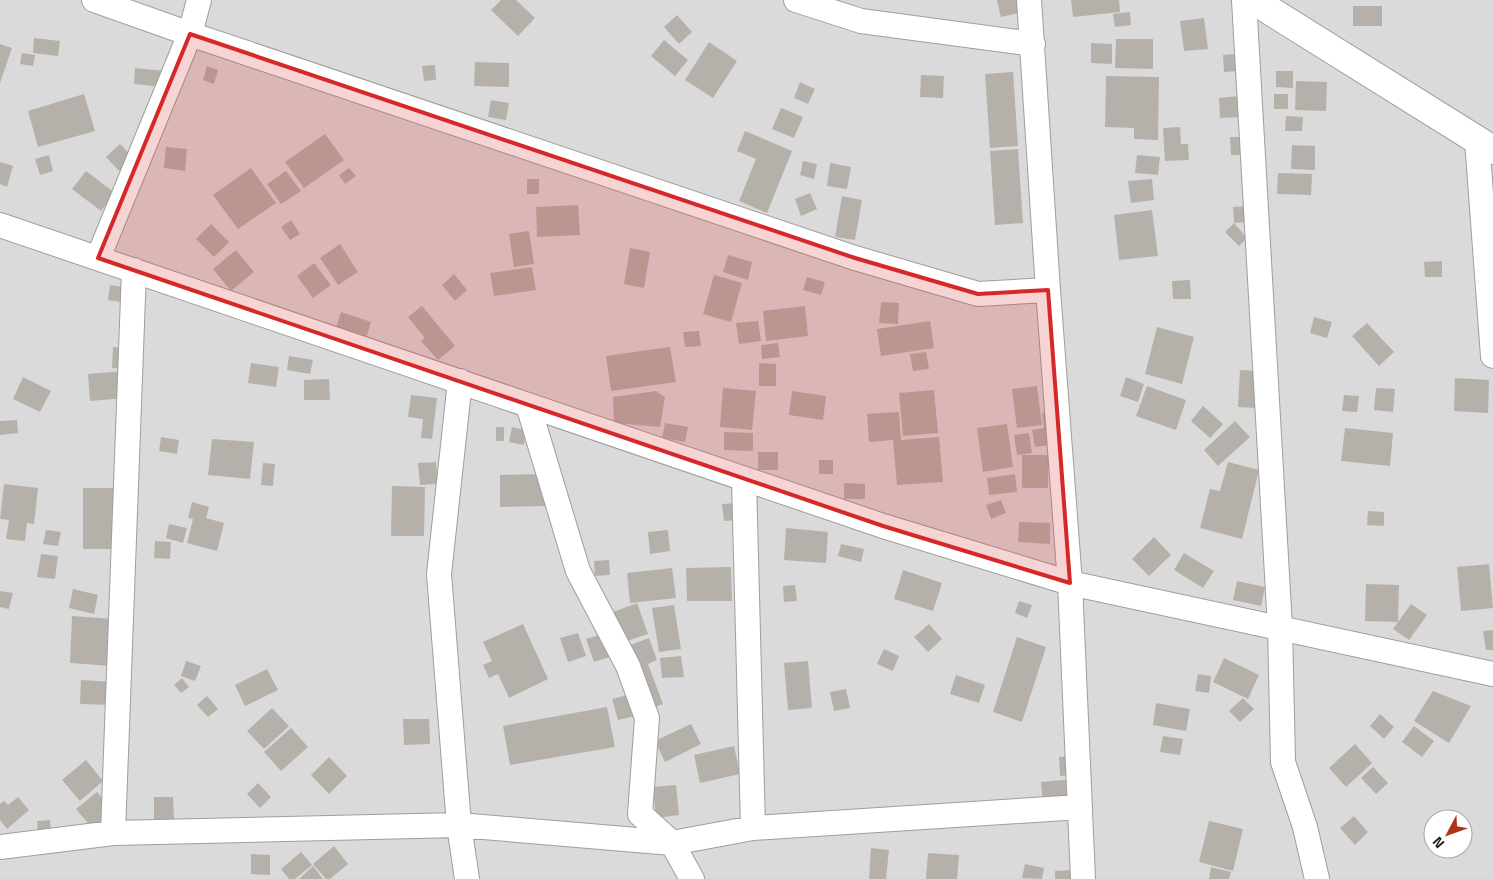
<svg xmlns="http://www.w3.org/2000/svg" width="1493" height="879" viewBox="0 0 1493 879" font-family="'Titillium Web',sans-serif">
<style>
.residential{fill:#dbdada;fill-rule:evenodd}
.building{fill:#b5b1aa}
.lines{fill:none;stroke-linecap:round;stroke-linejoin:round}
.minor-casing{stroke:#9e9e9e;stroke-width:26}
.tertiary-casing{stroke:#9e9e9e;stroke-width:30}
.minor{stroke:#fff;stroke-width:24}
.tertiary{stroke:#fff;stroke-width:28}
.marked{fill:#d62828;fill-opacity:0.2;stroke:#d62828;stroke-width:4;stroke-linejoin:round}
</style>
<rect width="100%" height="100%" fill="#edebe4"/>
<path class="residential" d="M0 0H1493V879H0ZM1433 819H1463V849H1433Z"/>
<path class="building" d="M501 0H516L535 18 518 36 491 10Z
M997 0H1016L1019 13 1001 17Z
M1071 0H1119L1120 12 1073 17Z
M1353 6H1382V26H1353Z
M1130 12 1131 25 1115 27 1113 14Z
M677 15 692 32 679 44 664 27Z
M1204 18 1208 49 1184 51 1180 21Z
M34 38 60 41 58 56 33 53Z
M1116 39H1153V69L1115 68Z
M664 40 688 60 675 76 651 56Z
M709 42 737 61 713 98 685 80Z
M1091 43 1112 44V64L1091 63Z
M0 44 12 48 0 83Z
M22 53 35 55 33 66 20 64Z
M1237 54 1238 71 1224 72 1223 55Z
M475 62 509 63V87L474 86Z
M435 65 436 80 424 81 422 66Z
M207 66 218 70 214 84 203 80Z
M135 68 165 71 163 87 134 84Z
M1276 71H1293V88L1276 87Z
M1013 72 1018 146 990 148 985 74Z
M921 75 944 76 943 98 920 97Z
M1106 76 1159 77 1158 140 1134 139V128L1105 127Z
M1296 81 1327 82 1326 111 1295 110Z
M800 82 815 89 808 104 794 98Z
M84 94 95 131 38 147 28 111Z
M1274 94H1288V109H1274Z
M1239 96 1240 117 1220 118 1219 98Z
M491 100 509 103 506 120 488 117Z
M781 108 803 117 794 138 772 129Z
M1286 116 1303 117 1302 131H1285Z
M1180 127 1181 144H1188L1189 160 1165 161 1163 128Z
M745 131 792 151 767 213 739 201 756 159 737 151Z
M325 134 344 160 304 188 285 162Z
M1230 137H1244L1245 155H1231Z
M120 144 133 157 119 171 106 157Z
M1292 145 1315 146V170L1291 169Z
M166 147 187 149 185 171 164 168Z
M1018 149 1023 223 995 225 990 151Z
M49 155 53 171 40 175 35 159Z
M1137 155 1160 157 1158 175 1135 173Z
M803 161 817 164 814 179 800 175Z
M0 162 13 166 7 187 0 184Z
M830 163 851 167 847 189 827 186Z
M251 168 276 203 238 229 213 195Z
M349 168 356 176 345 184 339 175Z
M86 171 115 193 101 211 72 189Z
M286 171 301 191 281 204 267 184Z
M1278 173 1312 174 1311 195 1277 194Z
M527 179H539V194H527Z
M1152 179 1154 200 1131 203 1128 181Z
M810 193 817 209 801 216 795 199Z
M842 196 862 200 855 240 835 237Z
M578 205 580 235 537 237 536 207Z
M1248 206 1249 222 1234 223 1233 207Z
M1152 210 1158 256 1119 260 1114 215Z
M291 220 300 234 290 240 281 227Z
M1234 223 1247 238 1239 246 1225 232Z
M211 224 229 242 214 257 196 239Z
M529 231 534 264 514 267 509 234Z
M340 244 358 272 338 285 320 258Z
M630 248 650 252 644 288 624 284Z
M236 250 254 272 231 291 213 269Z
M728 255 752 262 748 280 723 272Z
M1442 261V277H1425L1424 262Z
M314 263 331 285 313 298 297 276Z
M532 267 536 290 494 296 490 273Z
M454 274 467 290 455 301 442 285Z
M714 275 742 283 731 322 703 314Z
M807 277 825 282 821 295 803 290Z
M1190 280 1191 299H1173L1172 281Z
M110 285 123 287 121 302 108 300Z
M881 302 899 303 898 324 879 323Z
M422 306 455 346 438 360 421 341 425 338 408 317Z
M805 306 808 336 766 341 763 311Z
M341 312 371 322 365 341 335 331Z
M1314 317 1332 322 1327 338 1310 333Z
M758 321 761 341 739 344 736 323Z
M930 321 934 348 881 356 877 329Z
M1367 323 1394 352 1379 366 1352 336Z
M1157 327 1194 337 1182 384 1145 374Z
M699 331 701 346 685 347 683 332Z
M778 343 780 357 762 359 761 345Z
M113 347 128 348 127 369 112 368Z
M670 347 676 382 611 391 606 356Z
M926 352 929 369 913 371 910 354Z
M289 356 313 360 310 374 287 370Z
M251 363 279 367 276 387 248 383Z
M759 363 776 364V386H759Z
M1240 370 1258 371 1256 408 1238 407Z
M125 371 127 398 90 401 88 374Z
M23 377 51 391 40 412 13 399Z
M1126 377 1144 384 1138 402 1120 396Z
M1455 378 1489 380 1488 413 1454 411Z
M329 379 330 400H304V380Z
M1037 386 1042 425 1017 428 1012 389Z
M1147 386 1186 400 1176 430 1136 416Z
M723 388 756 391 752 430 720 427Z
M1376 388 1395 389 1393 412 1374 410Z
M934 390 938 433 903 436 899 393Z
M656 391 665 397 660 427 614 423 613 397Z
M792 391 826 396 823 420 789 415Z
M411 395 437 398 432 439 421 438 423 419 408 417Z
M1344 395 1359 396 1357 412 1342 411Z
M1203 406 1223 424 1210 438 1191 421Z
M899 412 901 440 939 437 943 482 897 485 893 440 869 442 867 414Z
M1051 412 1055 444 1035 447 1032 430 1044 428 1042 413Z
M17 420 18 433 0 435V421Z
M1235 421 1250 437 1218 466 1204 450Z
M665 423 688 427 685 442 662 438Z
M1007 424 1013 467 983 472 977 428Z
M496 427H504V441H496Z
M512 427 526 430 524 445 509 442Z
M1345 428 1393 433 1390 466 1341 461Z
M724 432 753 433V451L724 450Z
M1029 433 1032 453 1017 455 1014 435Z
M161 437 179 440 177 454 159 451Z
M212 439 254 442 250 479 208 475Z
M758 452H778V470H758Z
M1022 455H1048V488H1022Z
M819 460H833V474H819Z
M436 462 438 484 420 485 418 463Z
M1228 462 1259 470 1242 539 1200 528 1210 489 1220 491Z
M263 463 275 464 273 486 261 485Z
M547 474 548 506 500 507V475Z
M1015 474 1017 492 989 495 987 478Z
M844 483 865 484V499H844Z
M4 484 38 488 34 524 27 523 25 541 6 539 9 520 0 519Z
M392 486 425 487 424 536H391Z
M83 488H119V549H83Z
M1001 500 1006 513 991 519 986 505Z
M192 502 209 507 206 518 224 523 217 551 187 543 193 519 188 518Z
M738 503 739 520 724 521 722 504Z
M1368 511 1384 512V526L1367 525Z
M1019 522 1050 523V544L1018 542Z
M169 524 187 528 183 543 166 538Z
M786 528 828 532 826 563 784 560Z
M46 530 61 532 58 546 43 544Z
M668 530 670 551 650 554 648 532Z
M1154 537 1171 555 1149 576 1132 559Z
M155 541 171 542 170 559 154 558Z
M841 544 864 549 861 562 838 556Z
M1184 553 1214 571 1203 588 1174 570Z
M41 554 58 556 55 579 37 577Z
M609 560 610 575 595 576 594 561Z
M1489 564 1493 608 1461 611 1457 567Z
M731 567 732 601H687L686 568Z
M672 568 676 598 630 603 627 573Z
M903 570 942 583 933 611 894 599Z
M1237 581 1265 587 1261 606 1233 600Z
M1366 584 1399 585 1398 622 1411 604 1427 615 1409 640 1393 629 1398 622 1365 621Z
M795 585 797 601 784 602 783 586Z
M73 589 98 595 94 614 69 608Z
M0 591 13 593 9 609 0 607Z
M1019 601 1032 605 1027 618 1015 613Z
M637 603 648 634 624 642 613 612Z
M674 605 681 649 659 652 652 608Z
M72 616 115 619 112 666 70 663Z
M523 624 548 679 509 698 498 674 489 678 483 665 492 661 483 642Z
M929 624 942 639 928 652 914 637Z
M1493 630V650H1486L1483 631Z
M578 633 586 656 568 662 560 638Z
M606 633 613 656 594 662 586 639Z
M1017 637 1046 647 1022 722 993 712Z
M649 638 657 660 648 664 663 704 648 710 625 647Z
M884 649 899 656 893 671 877 664Z
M681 656 684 677 662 678 660 658Z
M1224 658 1259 675 1248 699 1213 682Z
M186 661 201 666 195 681 181 676Z
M808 661 812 708 788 710 784 663Z
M267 669 278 690 245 706 235 685Z
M1198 674 1211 676 1209 693 1195 691Z
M956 675 985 685 979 703 950 694Z
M182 678 189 687 181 693 174 685Z
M81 680 113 682 112 705 80 704Z
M846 689 850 708 834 711 830 692Z
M1433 691 1471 706 1449 743 1414 721Z
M632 694 638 715 618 720 612 699Z
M207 696 218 709 208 717 197 705Z
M1243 698 1254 709 1240 722 1229 711Z
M1156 703 1190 709 1186 731 1153 725Z
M607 707 615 747 510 765 503 726Z
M272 708 289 726 264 749 247 731Z
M1380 714 1394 727 1384 739 1370 726Z
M403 719H429L430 744 404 745Z
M691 724 701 744 665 762 655 741Z
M1414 726 1434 741 1422 757 1402 742Z
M291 728 308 747 281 771 264 752Z
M1163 736 1183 739 1180 755 1160 752Z
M1355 744 1372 763 1346 787 1329 768Z
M734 746 740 774 700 783 694 755Z
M1075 756 1077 775 1060 776 1059 757Z
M329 757 347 776 329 794 311 775Z
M86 760 103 781 80 801 62 780Z
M1373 767 1388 783 1376 794 1361 778Z
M1075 779 1077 801 1043 803 1041 782Z
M258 783 271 797 260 808 247 794Z
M676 785 679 815 656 818 653 787Z
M97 792 113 810 92 828 76 809Z
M18 797 29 810 7 829 0 820V804L4 801 8 805Z
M154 797H173L174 819 154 820Z
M1354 816 1368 832 1355 845 1340 828Z
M50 820 51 832 38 833 37 821Z
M1209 821 1243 829 1233 871 1199 862Z
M334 846 348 864 330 879H326L313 864Z
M871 848 889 850 886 879H869Z
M301 852 312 865 295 879H289L281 869Z
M928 853 959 855 957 879H926Z
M251 854 270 855V875L251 874Z
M1025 864 1044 868 1042 879 1022 878Z
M313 866 323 879H299Z
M1211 867 1231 872 1229 879H1209Z
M1072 870 1073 879H1055V871Z"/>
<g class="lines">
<defs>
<path id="minor" d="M94 0 190 34 855 258 978 294 1048 290
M796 0 861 21 1033 44
M1029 0 1048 290 1070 583 1083 879
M1244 0 1280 627 1283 762 1305 827 1317 879
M1477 140 1493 356
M0 225 883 526 1070 583 1493 674
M98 258 190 34 199 0
M460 381 439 574 459 825 467 879
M528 405 578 571 628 666 647 718 640 814 672 843 692 879
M744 479 753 828
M113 833 134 270
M0 847 113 833 459 825 672 843 753 828 1080 807"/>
<path id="tertiary" d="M1253 0 1493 150"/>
</defs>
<use href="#minor" class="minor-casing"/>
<use href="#tertiary" class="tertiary-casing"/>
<use href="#minor" class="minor"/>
<use href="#tertiary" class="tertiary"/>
</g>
<path class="marked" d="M190 34 855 258 978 294 1048 290 1070 583 883 526 98 258Z"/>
<g transform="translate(1448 834) rotate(229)"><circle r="24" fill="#ffffff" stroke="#a5a5a5"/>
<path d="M0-4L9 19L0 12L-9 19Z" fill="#b13318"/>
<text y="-8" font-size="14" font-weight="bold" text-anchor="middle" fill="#1d1d1d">N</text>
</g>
</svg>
